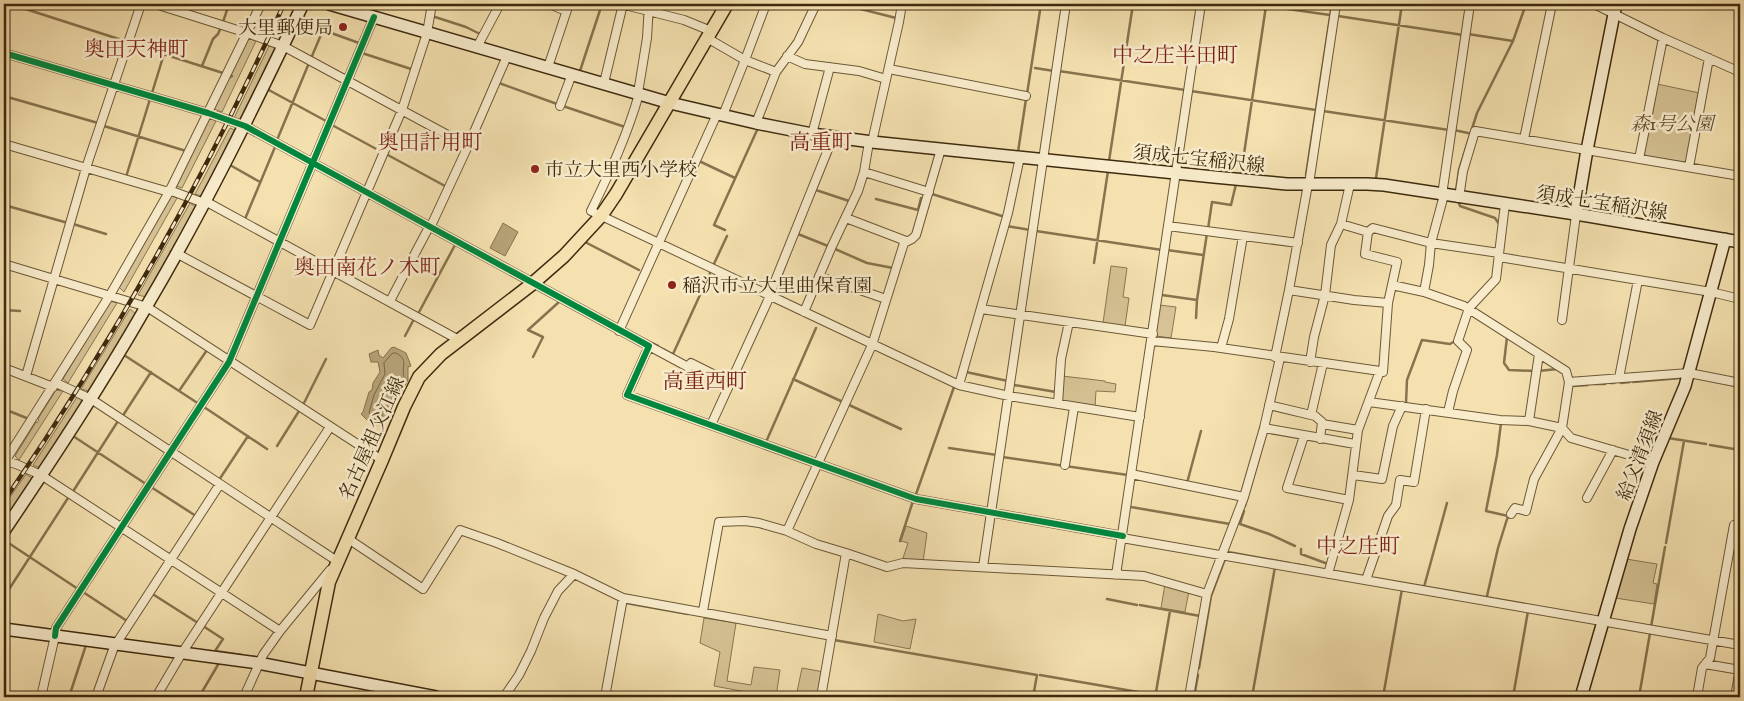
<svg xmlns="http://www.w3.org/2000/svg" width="1744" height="701" viewBox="0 0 1744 701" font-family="'IM FELL English','Noto Serif JP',serif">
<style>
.green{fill:#d6c294;stroke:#8a7651}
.water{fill:#b7a379;stroke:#87734e}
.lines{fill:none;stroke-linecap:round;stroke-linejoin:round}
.shore{stroke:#7a6644;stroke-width:1}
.stream{stroke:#87734e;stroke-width:2.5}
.street-casing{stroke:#6c5836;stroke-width:10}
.secondary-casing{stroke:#3e2a0e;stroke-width:14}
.primary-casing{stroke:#3e2a0e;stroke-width:15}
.street{stroke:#f8eccc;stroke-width:8}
.secondary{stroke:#f8eccc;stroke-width:11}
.primary{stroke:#f5e1b0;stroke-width:12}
.rail-casing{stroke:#3e2a0e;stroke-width:4.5}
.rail{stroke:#f8eccc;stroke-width:2.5;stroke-dasharray:8;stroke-linecap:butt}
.cycleway-casing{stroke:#f8eccc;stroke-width:9}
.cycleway{stroke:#00873e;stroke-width:6}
.poi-dot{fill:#8f2418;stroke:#f8eccc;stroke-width:2}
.labels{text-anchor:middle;stroke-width:5;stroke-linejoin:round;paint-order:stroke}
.poi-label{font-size:19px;fill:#3e2a0e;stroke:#f8eccc;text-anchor:start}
.park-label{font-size:19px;font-style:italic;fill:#645030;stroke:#f8eccc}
.street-label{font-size:19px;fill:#3e2a0e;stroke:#f8eccc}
.quarter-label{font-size:21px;fill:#7a1f14;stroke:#f8eccc}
</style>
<rect width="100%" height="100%" fill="#f5e1b0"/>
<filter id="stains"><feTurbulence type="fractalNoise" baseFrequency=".004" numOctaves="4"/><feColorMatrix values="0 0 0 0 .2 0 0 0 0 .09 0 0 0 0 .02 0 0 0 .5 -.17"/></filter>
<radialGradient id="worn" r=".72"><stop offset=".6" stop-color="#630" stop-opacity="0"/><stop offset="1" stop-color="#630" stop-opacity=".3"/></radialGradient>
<path class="green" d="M248 38 256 41 222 112 214 109 229 77 231 78 232 75 231 74Z
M269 46 276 48 241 121 234 118Z
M1657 84 1700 93 1687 159 1684 162 1646 156 1644 153Z
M209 118 216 121 182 188 176 186Z
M230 128 235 130 201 196 195 194Z
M169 195 177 198 124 292 118 286Z
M190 203 196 207 172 251H170V254L146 297 138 295Z
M1111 266 1127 268 1123 297 1129 298 1125 326 1103 323Z
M110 301 117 303 68 383 63 379Z
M1159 305 1176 307 1171 338 1156 336Z
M130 309 136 314 89 391 81 389Z
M1062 376 1105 381V382L1116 384 1115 392 1096 391 1095 407 1060 401Z
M56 390 63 391 19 460 15 456 36 422 37 423 39 420 38 419Z
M77 397 83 402 66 428 65 427 40 468 33 465Z
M26 474 33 479 4 521V506Z
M906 526 927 533 923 562 902 561 908 543 901 541Z
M1626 559 1657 564 1653 583 1657 584 1654 604 1615 598Z
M1165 584 1189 591 1185 612 1161 608Z
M878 614 903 621 916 619 910 649 874 642Z
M704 618 736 623 727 681 751 685 754 667 780 670 776 697H752V693L714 686 720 652 700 643Z
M802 668 824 672 819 697H796Z"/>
<path class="water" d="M503 223 518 232 505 256 490 248Z
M394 347 406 353 411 366 408 367V380L384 423 380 425H372L361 414 363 412 369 392 372 390 373 383 380 372 378 362H371L369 354 378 350 379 355 383 358 391 348Z"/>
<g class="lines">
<path class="shore" d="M393 353H396C409 360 401 365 404 377L383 414 379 419 376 420 369 413 374 395 385 374 384 363Z"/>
<path class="stream" d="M10 4 125 41
M411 4 426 9
M841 4 896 18
M1253 4 1330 15
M375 12 378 4
M432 16 466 27 480 34
M1338 16 1463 35
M223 22 229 4
M1468 34 1513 41
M132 44 223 73
M362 53 411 69
M312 56 323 30 359 43
M202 66 213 39 218 34 221 27
M1035 68 1054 71
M580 71 602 4
M1059 71 1185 90
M230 76H232
M499 83 557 104
M267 89 326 121
M1191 91 1316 110
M152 93 164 54
M1027 94 1041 4
M4 96 98 123
M563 106 625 127
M1323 111 1449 130
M332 125 380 151
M104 126 186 151
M1454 130 1468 133
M277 140 309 63
M1018 152 1026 99
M386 154 445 186
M699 161 735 178
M1109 161 1133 4
M230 165 260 182
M1241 174 1266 6
M1306 175 1332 4
M126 177 150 99
M1376 178 1402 4
M816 190 849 201
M1456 191 1459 170 1477 113 1513 41 1526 4
M932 194 1005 217
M876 199 918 210 921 198
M811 201 835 142
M1459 203 1460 206 1495 218 1499 224
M4 205 68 223
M245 219 275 147
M73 224 106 234
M1007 226 1030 230V228
M1208 229 1212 202 1231 205 1236 184
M725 230 714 225 758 128
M1036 231 1162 250
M798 234 828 246
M585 242 639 270
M835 249 867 263 893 268
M1167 250 1203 255
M1094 263 1108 171
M713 266 727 236
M785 266 775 291 776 294 787 300
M1162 295 1197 300
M4 310 20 311
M418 314 455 245
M1196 318 1197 300 1207 233
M405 336 414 319
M1507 337 1504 363 1509 370 1535 371
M641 338 658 346
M663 349 672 354
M673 354 710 273
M124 355 199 404
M533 357 543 337 528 330 559 302
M1538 371 1558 369
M966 372 1008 381
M793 379 843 402
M1633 382 1681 378
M1610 383H1614
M1621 383 1630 382
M1594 384H1605
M1727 384 1740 387
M1014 385 1056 392
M1573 386 1588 385
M179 391 207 350
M1406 403 1407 380 1422 340 1450 344 1455 341
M847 404 901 429
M303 405 326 359
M204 407 267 449
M4 409 29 419
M122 417 151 372
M73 436 146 484
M1668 438 1706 444
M766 442 816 328
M1710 445 1740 450
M277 446 299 411
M949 448 997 455
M1002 457 1128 475 1127 478
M219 480 248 436
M1187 483 1201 431
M151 487 196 516
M72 493 118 421
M915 497 954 387
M1245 506 1247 499
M1131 507 1230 524
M1244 511 1240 524 1269 534 1295 546
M4 540 78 589
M900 541 913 501
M1666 543 1684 441
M1301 549V554L1328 564
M1228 552 1289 563
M1295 564 1306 566
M1424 587 1447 503
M83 592 127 621
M151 593 198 623
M1487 596 1498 548 1508 516 1486 511 1497 455 1501 423
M4 597 68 498
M1107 599 1137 605
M626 603 688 614
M1140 605 1200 616
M203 626 223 639 215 651 242 655
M1651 627 1665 547
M834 640 1037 675 1033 697
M247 656 255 657
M1199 668 1211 596 1225 559
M1040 675 1167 697
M1156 692 1170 611
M69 697 86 645
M199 697 219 663
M1194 697 1198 675
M1252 697 1275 567
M1383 697 1402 589
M1513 697 1528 611
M1639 697 1650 633"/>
<defs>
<path id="street" d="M155 4 247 33 283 46 468 146
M549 4 566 11
M621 4 684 20 711 31
M766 4 745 60 776 72
M1594 4 1663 38 1740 72
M1736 4 1740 8
M707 38 745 60 723 115
M477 47 500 4
M4 53 208 113 245 126 649 346 627 395 916 499 1123 536
M787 56 805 64 859 71 886 79
M548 67 569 4
M889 69 1026 96
M604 83 623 4
M638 93 647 38 649 4
M639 94C627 136 610 172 591 211L959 385 1009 396 1140 417
M560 106 572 74
M756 123 776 72 798 42 816 4
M812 134 830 67
M1524 139 1552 4
M872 142 899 22 902 4
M4 144 169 192
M1639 159 1663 38
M1689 167 1709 58
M864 172 929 192
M1738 176 1740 162
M1309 184 1336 4
M169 190 204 203
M1442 195 1470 4
M1444 195 1431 243 1429 265 1424 292 1464 306 1566 371 1569 382 1562 428 1534 479 1526 511 1515 508 1511 514
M1459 198 1463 171 1475 131 1740 176
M205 201 459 340
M846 218 906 241
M1341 224 1350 184
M1168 226 1298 243
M430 228 468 146 507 56
M1368 232 1365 254 1397 262 1388 303 1383 372 1380 371
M176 253 310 325 402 110 427 33 432 4
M1499 257 1711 292 1740 299
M4 264 147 307 382 460
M819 276 886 299
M1392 285 1424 292
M1289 290 1354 300 1388 303
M769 296 833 137
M390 301 429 227
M981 309 1153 334
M804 312 832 246 858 191 864 172 869 142
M1562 320 1576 215
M619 331 717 114
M1152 341 1214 347 1380 371 1358 430 1349 500 1328 574
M649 346 688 367 691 363 731 383
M1221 348 1229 319 1243 236
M1275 357 1289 290 1308 184
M1310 362 1314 337 1325 295 1331 245 1341 224 1368 232 1373 228 1431 243 1499 253
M4 368 53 387
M26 376 86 168 141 4
M1619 378 1638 280
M1569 382 1689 373 1740 383
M56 383 91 399 337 561
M959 385 1008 213 1020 157
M1369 402 1500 420 1529 421 1562 428 1571 438 1653 462
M1058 404 1061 359 1069 322
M1269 405 1315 416 1322 422 1320 439
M1448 412 1453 391 1467 350 1458 341 1469 308 1496 279 1505 204
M1311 415 1323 363
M1529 421 1539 354
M1322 424 1358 430
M711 425 770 296
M1264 428 1355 444
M1304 436 1287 488 1349 500
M4 461 16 464 41 475 280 631
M4 463 110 295 169 192 261 4
M1065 465 1074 407
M1131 474 1244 497
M1353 475 1382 479 1393 426 1402 406
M1587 498 1613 450
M787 531 872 345 904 243 912 239 916 235 941 149
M347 538 423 589 460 530 497 543 574 574
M1122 538 1740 645
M846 553 887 567 903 563 1144 576 1207 594
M983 567 1066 4
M1116 575 1201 4
M1366 580 1388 516 1396 505 1400 480 1414 482 1426 409
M703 611 719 522 745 521 759 523 787 531 816 544 846 553 821 697
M55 636 56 628 229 362 374 17
M116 644 220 484
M1705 664 1740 670 1735 697
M41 697 55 636
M96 697 115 644
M156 697 182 653 330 427
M244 697 263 655 280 631 330 570
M504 697 519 675 531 651 544 618 558 591 574 574 623 598 832 636
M605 697 623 598
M1189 697 1207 594 1244 497 1264 428 1280 358
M1697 697 1702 668 1710 658 1734 525"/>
<path id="secondary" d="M329 4 670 103 756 123 812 134 872 142 1214 177 1287 184H1367L1384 185 1588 216 1740 242
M1576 215 1587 150 1616 4
M4 531C53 458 102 384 146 307 204 209 254 107 303 4
M4 629 258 663 436 697
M1581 697 1630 529 1653 462 1685 386 1725 239"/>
<path id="primary" d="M306 697 329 582 382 460 404 407 419 377 441 354 532 284 564 256 601 216 616 194 727 4"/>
</defs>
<use href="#street" class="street-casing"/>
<use href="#secondary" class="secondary-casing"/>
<use href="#primary" class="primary-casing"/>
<use href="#street" class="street"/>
<use href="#secondary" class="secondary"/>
<use href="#primary" class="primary"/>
<defs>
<path id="rail" d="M4 501C112 344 205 177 284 4"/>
</defs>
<use href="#rail" class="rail-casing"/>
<use href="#rail" class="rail"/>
<defs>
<path id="cycleway" d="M4 53 208 113 245 126 649 346 627 395 916 499 1123 536
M55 636 56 628 229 362 374 17"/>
</defs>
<use href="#cycleway" class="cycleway-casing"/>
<use href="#cycleway" class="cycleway"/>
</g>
<g class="poi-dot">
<circle cx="343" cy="27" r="5"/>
<circle cx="535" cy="169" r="5"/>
<circle cx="672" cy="285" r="5"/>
</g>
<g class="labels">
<g class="poi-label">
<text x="333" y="34" text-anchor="end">大里郵便局</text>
<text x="545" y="176">市立大里西小学校</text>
<text x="682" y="292">稲沢市立大里曲保育園</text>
</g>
<g class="park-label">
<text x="1672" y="130">森1号公園</text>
</g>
<g class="street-label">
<text transform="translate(1199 158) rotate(6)" y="7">須成七宝稲沢線</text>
<text transform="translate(1602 202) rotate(9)" y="7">須成七宝稲沢線</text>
<text transform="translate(371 438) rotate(-66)" y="7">名古屋祖父江線</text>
<text transform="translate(1639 455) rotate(-69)" y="7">給父清須線</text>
</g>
<g class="quarter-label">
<text x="136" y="56">奥田天神町</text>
<text x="1175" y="62">中之庄半田町</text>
<text x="430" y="149">奥田計用町</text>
<text x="821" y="149">高重町</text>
<text x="367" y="274">奥田南花ノ木町</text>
<text x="705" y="388">高重西町</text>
<text x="1358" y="553">中之庄町</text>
</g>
</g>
<rect width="1744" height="701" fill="none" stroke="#f5e1b0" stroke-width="20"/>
<rect x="5" y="5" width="1734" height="691" fill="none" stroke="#3e2a0e" stroke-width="2.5"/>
<rect x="10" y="10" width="1724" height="681" fill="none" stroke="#3e2a0e"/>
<rect width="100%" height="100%" filter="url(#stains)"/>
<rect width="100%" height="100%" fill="url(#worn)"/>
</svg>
